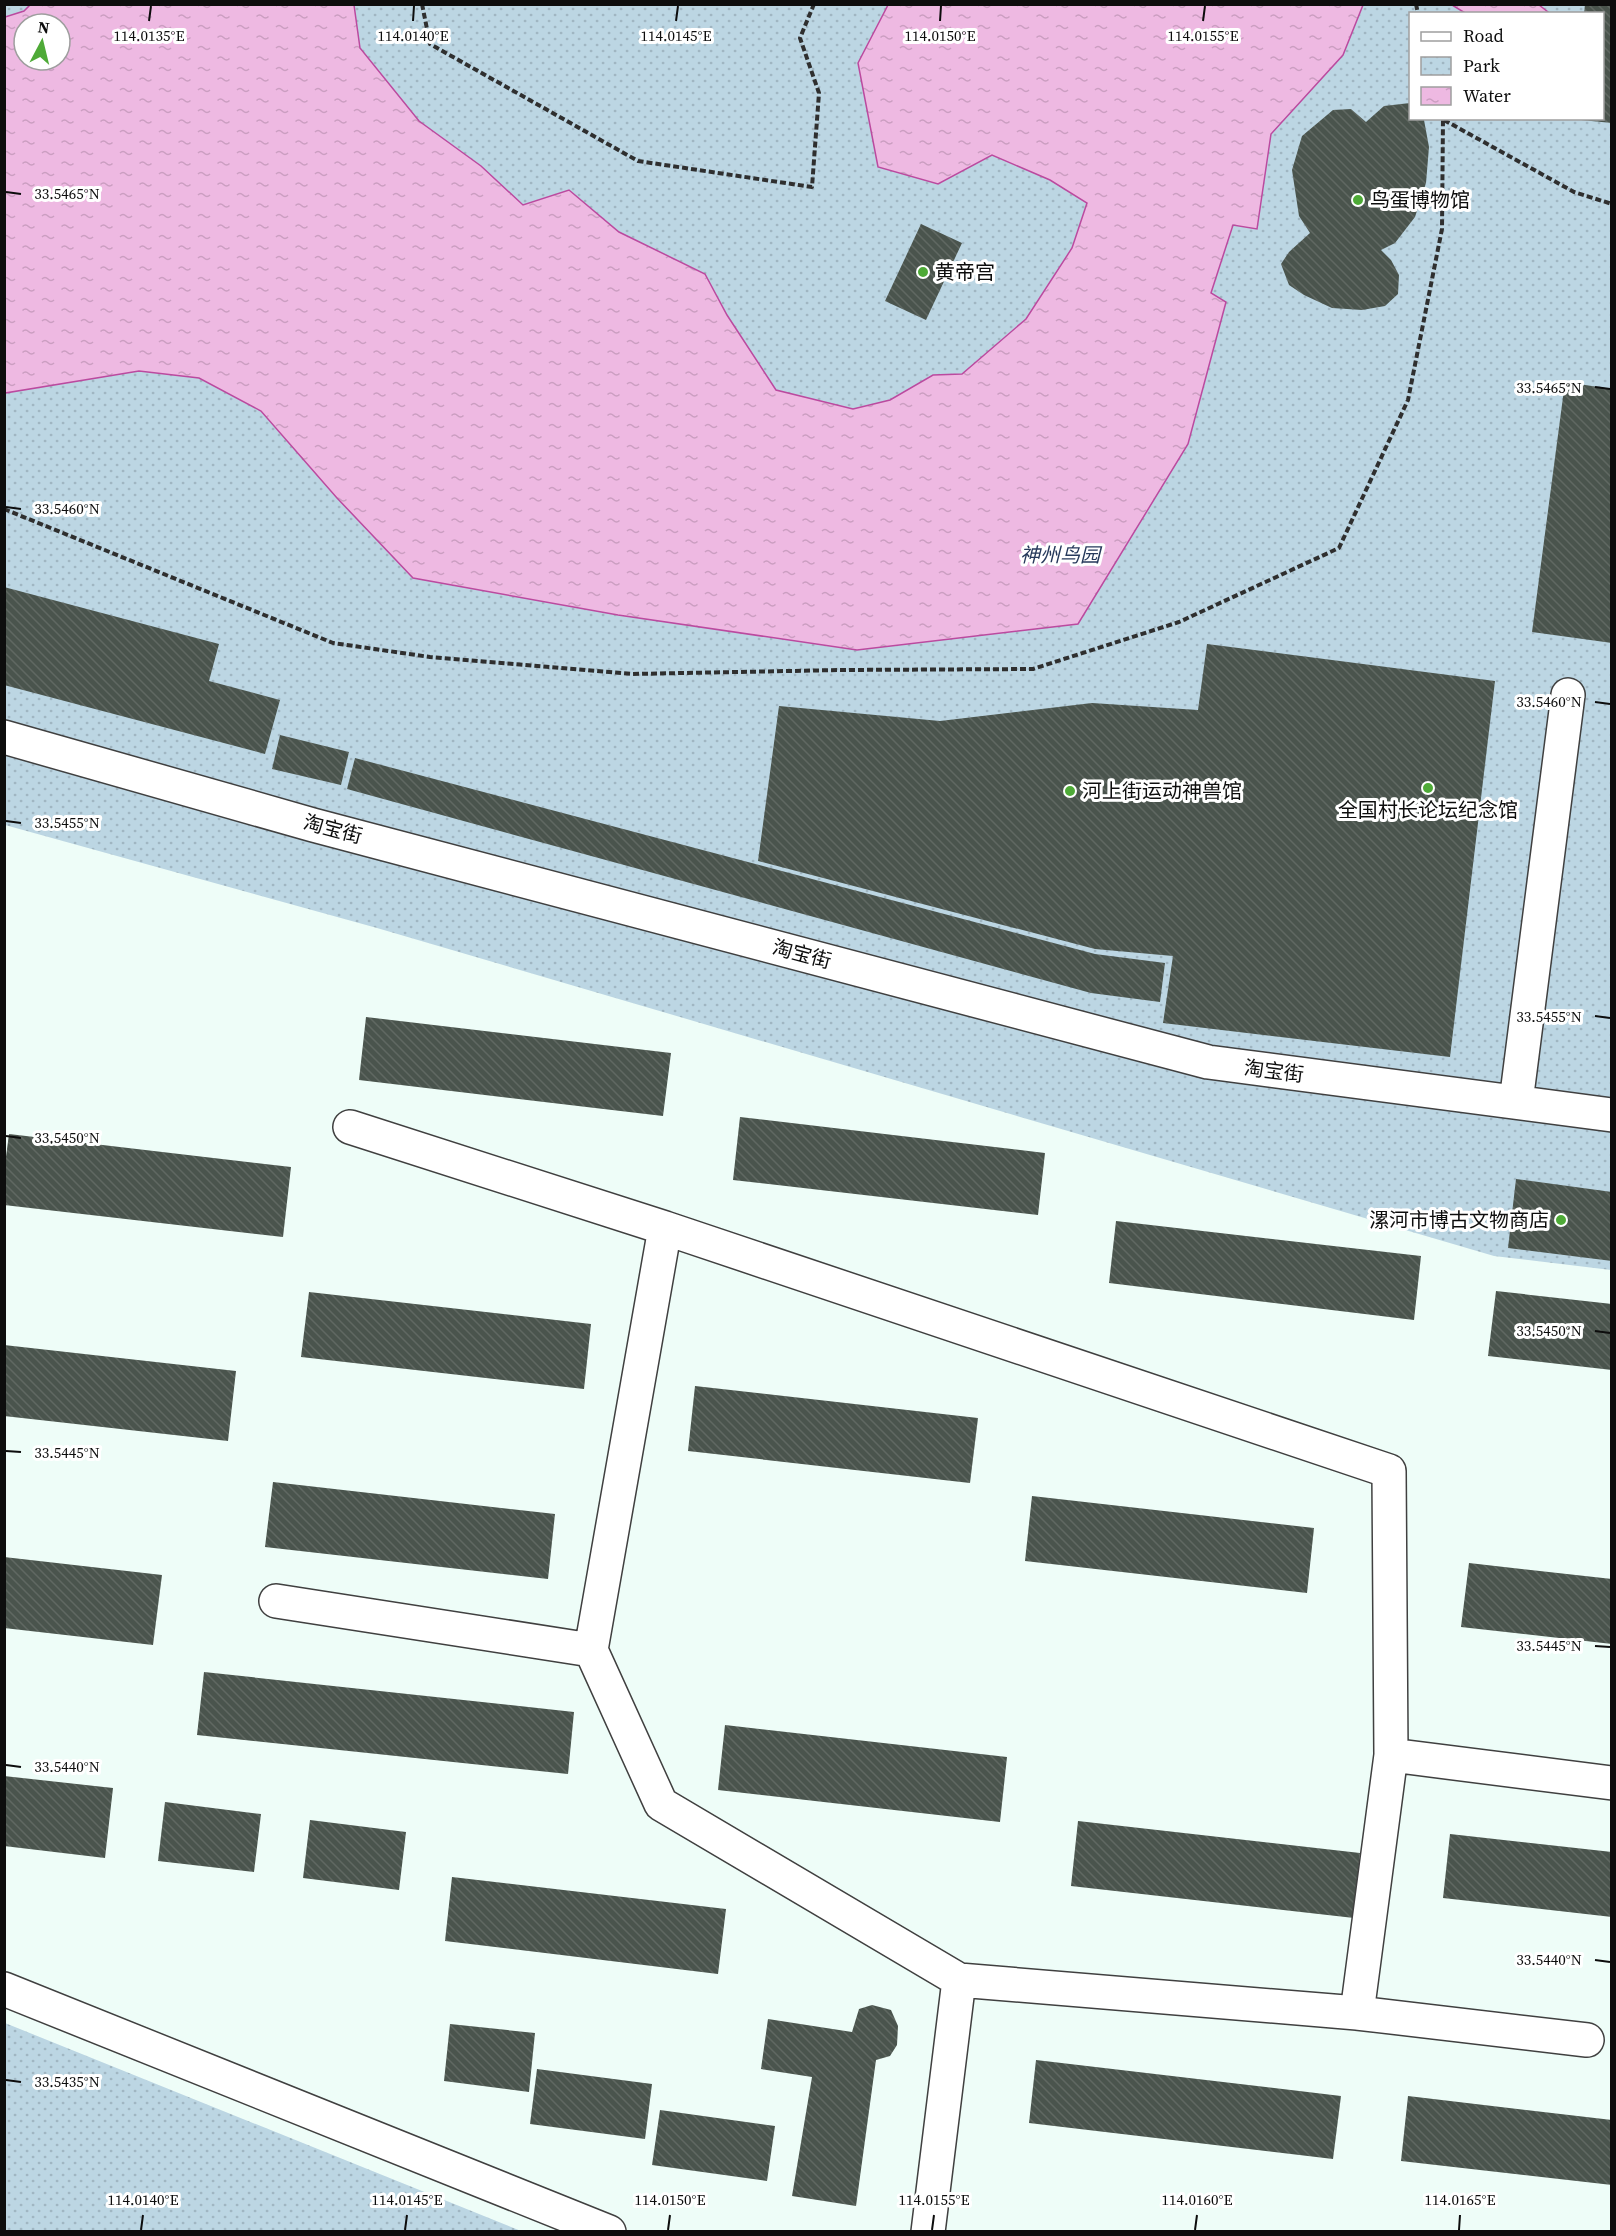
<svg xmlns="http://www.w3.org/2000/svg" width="1616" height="2236" viewBox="0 0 1616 2236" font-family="'Source Serif 4','Noto Sans SC',serif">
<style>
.park{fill:url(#park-dots);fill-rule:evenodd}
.water{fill:url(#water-ripples);stroke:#bb4a9f;stroke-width:1.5;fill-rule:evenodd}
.building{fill:url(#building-back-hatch)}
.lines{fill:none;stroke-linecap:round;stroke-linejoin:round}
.minor-casing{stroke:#404040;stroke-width:36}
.path{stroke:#2f2f2f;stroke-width:4;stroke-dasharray:6 3;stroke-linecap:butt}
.minor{stroke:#fff;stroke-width:33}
.ticks{fill:none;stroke:#0d0d0d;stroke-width:2}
.poi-dot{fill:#4eaa37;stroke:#fff;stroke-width:2}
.labels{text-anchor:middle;stroke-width:6;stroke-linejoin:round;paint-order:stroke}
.poi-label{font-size:20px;fill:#0d0d0d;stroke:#fff;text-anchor:start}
.park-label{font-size:20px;font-style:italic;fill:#26395b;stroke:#fff}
.street-label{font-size:20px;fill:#0d0d0d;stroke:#fff}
.ticks-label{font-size:15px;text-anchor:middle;fill:#0d0d0d;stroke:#fff;stroke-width:6;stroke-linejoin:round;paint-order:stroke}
</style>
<defs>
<pattern id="park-dots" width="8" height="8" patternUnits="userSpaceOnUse" patternTransform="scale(1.5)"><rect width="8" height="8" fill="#bcd6e3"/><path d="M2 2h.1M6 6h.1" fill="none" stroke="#a0b6c2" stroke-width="1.8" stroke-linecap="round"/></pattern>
<pattern id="water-ripples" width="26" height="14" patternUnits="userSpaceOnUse" patternTransform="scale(1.5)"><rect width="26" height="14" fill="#eeb9e2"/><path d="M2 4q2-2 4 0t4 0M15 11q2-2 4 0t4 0" fill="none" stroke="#cb9ec1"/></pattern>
<pattern id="building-back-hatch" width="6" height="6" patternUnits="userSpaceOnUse" patternTransform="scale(1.5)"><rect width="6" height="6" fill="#4a544d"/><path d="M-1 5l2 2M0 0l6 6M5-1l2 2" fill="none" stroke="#606862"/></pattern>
</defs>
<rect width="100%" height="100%" fill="#eefdf8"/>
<path class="park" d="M4 5H1611V1270L1494 1256 377 928 5 825ZM1410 14H1602V118H1410ZM24 24H60V60H24Z
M5 2023 521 2231H5Z"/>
<path class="water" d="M30 5H354L360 48 419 121 481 166 523 205 569 190 619 232 705 274 727 315 776 390 853 409 890 400 933 375 962 374 1026 319 1072 248 1087 203 1050 180 992 155 938 184 878 167 858 63 888 5H1363L1343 55 1271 134 1257 229 1233 225 1211 293 1226 302 1188 444 1078 624 857 650 618 615 413 578 337 498 261 411 199 378 139 371 5 393V17L24 11ZM24 24H60V60H24Z
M1452 5H1539L1548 12 1547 14 1465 13Z"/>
<path class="building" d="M1585 4 1612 5V123L1581 120 1602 118V14H1584Z
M1410 103V118H1423L1424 120 1429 147 1426 183 1415 217 1395 243 1381 250 1391 260 1399 275 1398 294 1385 306 1362 310 1332 308 1304 295 1289 285 1281 264 1289 252 1310 233 1299 216 1292 170 1302 136 1333 110 1351 109 1366 122 1384 106Z
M921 224 962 243 926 320 885 301Z
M1565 382 1612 389V643L1532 632Z
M4 587 219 644 209 681 280 700 265 754 4 685Z
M1207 644 1495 681 1450 1057 1163 1023 1173 956 1095 949 758 861 779 706 940 721 1092 703 1198 710Z
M280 735 349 752 341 785 272 769Z
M355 758 1095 954 1165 963 1160 1002 1091 993 347 789Z
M366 1017 671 1053 663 1116 359 1080Z
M740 1117 1045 1153 1038 1215 733 1180Z
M9 1134 291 1167 283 1237 4 1205V1172Z
M1516 1179 1612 1192V1261L1508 1248Z
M1116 1221 1421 1256 1414 1320 1109 1283Z
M1496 1291 1612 1304V1370L1488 1356Z
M309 1292 591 1324 584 1389 301 1357Z
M4 1345 236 1371 228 1441 4 1416Z
M695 1386 978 1418 970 1483 688 1451Z
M273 1482 555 1514 548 1579 265 1547Z
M1032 1496 1314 1528 1307 1593 1025 1561Z
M4 1557 162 1575 153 1645 4 1628Z
M1469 1563 1612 1579V1644L1461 1627Z
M204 1672 574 1712 568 1774 197 1735Z
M725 1725 1007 1757 1000 1822 718 1790Z
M4 1776 113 1788 105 1858 4 1846Z
M165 1802 261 1814 254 1872 158 1861Z
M310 1820 406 1832 399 1890 303 1878Z
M1078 1821 1360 1853 1354 1918 1071 1886Z
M1450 1834 1612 1852V1917L1443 1898Z
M452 1877 726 1909 718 1974 445 1941Z
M872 2005 891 2010 898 2026 897 2045 890 2056 876 2060 856 2206 792 2196 812 2077 761 2069 768 2019 852 2032 859 2009Z
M450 2024 535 2033 529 2092 444 2081Z
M1036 2060 1341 2096 1333 2159 1029 2123Z
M537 2069 652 2084 645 2139 530 2124Z
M1408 2096 1612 2120V2185L1401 2161Z
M660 2110 775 2126 767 2181 652 2165Z"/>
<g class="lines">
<defs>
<path id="minor" d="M4 737 313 825 1208 1062 1612 1115
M1516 1102 1568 695
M350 1127 665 1228
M665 1228 1389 1471 1391 1755 1357 2013 959 1980 661 1804 591 1650Z
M276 1601 591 1650
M1391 1755 1612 1783
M4 1989 609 2232
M1357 2013 1587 2040
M928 2232 959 1980"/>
</defs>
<use href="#minor" class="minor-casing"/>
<path class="path" d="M422 4 430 44 638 161 812 187 819 93 800 38 814 4
M1416 4 1418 14
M1444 120 1574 192 1612 204
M4 509 333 643 430 657 632 674 841 670 1033 669 1179 622 1339 548 1408 400 1442 229 1443 118"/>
<use href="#minor" class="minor"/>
</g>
<path class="ticks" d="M149 21 151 6M413 21 414 6M676 21 678 6M940 21 941 6M1203 21 1205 6M6 192 21 194M1595 387 1610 389M6 507 21 509M1595 702 1610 704M6 821 21 823M1595 1016 1610 1018M6 1136 21 1138M1595 1331 1610 1333M6 1451 21 1452M1595 1646 1610 1647M6 1765 21 1767M1595 1960 1610 1962M6 2080 21 2082M141 2230 143 2215M405 2230 407 2215M668 2230 670 2215M932 2230 934 2215M1195 2230 1197 2215M1459 2230 1460 2215"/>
<g class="poi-dot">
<circle cx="1358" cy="200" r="6"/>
<circle cx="923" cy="272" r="6"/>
<circle cx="1428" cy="788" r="6"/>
<circle cx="1070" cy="791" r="6"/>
<circle cx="1561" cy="1220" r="6"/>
</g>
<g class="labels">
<g class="poi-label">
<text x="1370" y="207">鸟蛋博物馆</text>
<text x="935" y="279">黄帝宫</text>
<text x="1082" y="798">河上街运动神兽馆</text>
<text x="1428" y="817" text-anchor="middle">全国村长论坛纪念馆</text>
<text x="1549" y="1227" text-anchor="end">漯河市博古文物商店</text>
</g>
<g class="park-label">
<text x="1060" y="562">神州鸟园</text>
</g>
<g class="street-label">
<text transform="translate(333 829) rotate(15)" y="7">淘宝街</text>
<text transform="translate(802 954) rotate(15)" y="7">淘宝街</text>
<text transform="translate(1274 1071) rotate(7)" y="7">淘宝街</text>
</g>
</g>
<g class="ticks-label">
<text x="149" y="41">114.0135°E</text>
<text x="413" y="41">114.0140°E</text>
<text x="676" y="41">114.0145°E</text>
<text x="940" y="41">114.0150°E</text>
<text x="1203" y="41">114.0155°E</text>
<text x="67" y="199">33.5465°N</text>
<text x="1549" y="393">33.5465°N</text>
<text x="67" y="514">33.5460°N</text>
<text x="1549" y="707">33.5460°N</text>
<text x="67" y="828">33.5455°N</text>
<text x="1549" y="1022">33.5455°N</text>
<text x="67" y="1143">33.5450°N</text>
<text x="1549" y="1336">33.5450°N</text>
<text x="67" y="1458">33.5445°N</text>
<text x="1549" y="1651">33.5445°N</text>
<text x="67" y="1772">33.5440°N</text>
<text x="1549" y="1965">33.5440°N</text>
<text x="67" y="2087">33.5435°N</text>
<text x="143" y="2205">114.0140°E</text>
<text x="407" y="2205">114.0145°E</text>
<text x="670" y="2205">114.0150°E</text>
<text x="934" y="2205">114.0155°E</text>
<text x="1197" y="2205">114.0160°E</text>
<text x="1460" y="2205">114.0165°E</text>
</g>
<rect width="1616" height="2236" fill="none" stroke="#0d0d0d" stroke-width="12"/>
<rect x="1409" y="12" width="195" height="108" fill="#ffffff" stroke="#9e9e9e" stroke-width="1.5"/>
<rect x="1421" y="32" width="30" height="9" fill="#ffffff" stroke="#9e9e9e" stroke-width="1.5"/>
<text x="1463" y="42" font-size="18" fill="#0d0d0d">Road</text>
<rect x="1421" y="57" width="30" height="18" fill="url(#park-dots)" stroke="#9e9e9e" stroke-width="1.5"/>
<text x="1463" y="72" font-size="18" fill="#0d0d0d">Park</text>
<rect x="1421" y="87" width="30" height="18" fill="url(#water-ripples)" stroke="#9e9e9e" stroke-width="1.5"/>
<text x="1463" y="102" font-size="18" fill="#0d0d0d">Water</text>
<g transform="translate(42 42) rotate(7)"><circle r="28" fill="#ffffff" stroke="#9e9e9e" stroke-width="1.5"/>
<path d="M0-4.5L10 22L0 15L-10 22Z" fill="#4eaa37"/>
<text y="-9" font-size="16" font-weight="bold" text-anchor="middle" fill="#0d0d0d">N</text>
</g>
</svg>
